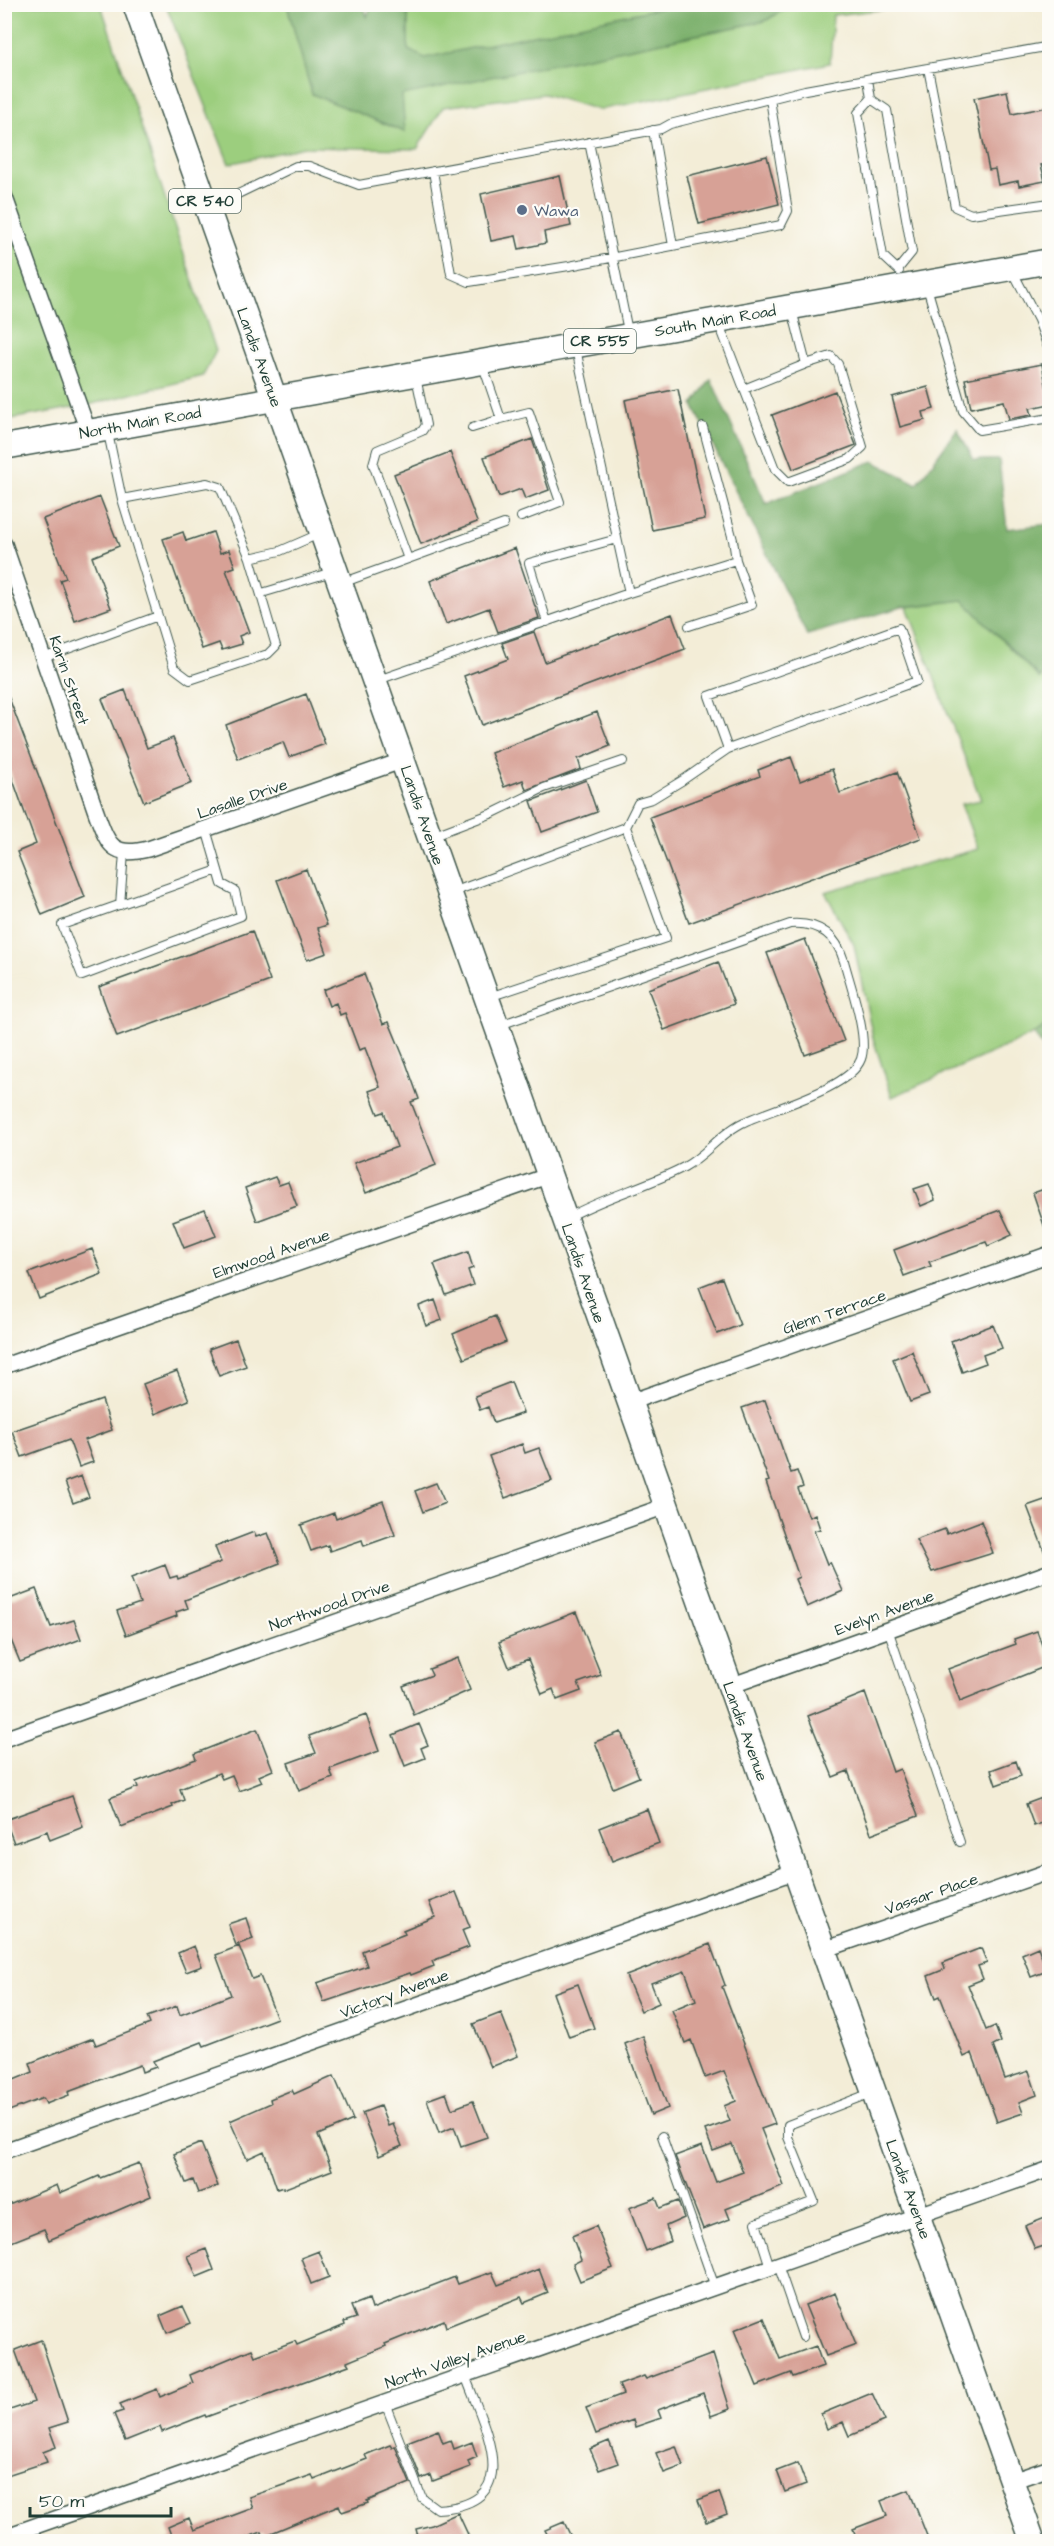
<svg xmlns="http://www.w3.org/2000/svg" width="1054" height="2546" viewBox="0 0 1054 2546" font-family="'Architects Daughter',sans-serif">
<style>
.green{fill:#9cce7e;stroke:#5e8659;stroke-width:1.5}
.forest{fill:#7db16d;stroke:#4e7750;stroke-width:1.5}
.building{fill:#d7a196}
.lines{fill:none;stroke-linecap:round;stroke-linejoin:round}
.service-casing{stroke:#3f574c;stroke-width:10}
.minor-casing{stroke:#3f574c;stroke-width:18}
.primary-casing{stroke:#3f574c;stroke-width:27}
.service{stroke:#fff;stroke-width:8}
.minor{stroke:#fff;stroke-width:15}
.primary{stroke:#fff;stroke-width:24}
.service-dot{fill:#5c6f8a;stroke:#fdfcf7;stroke-width:2}
.labels{text-anchor:middle;stroke-width:4.5;stroke-linejoin:round;paint-order:stroke}
.shield{fill:#fdfcf7;stroke:#62766e;stroke-width:1.5}
.shield-label{font-size:15px;font-weight:bold;fill:#1f3d34}
.service-label{font-size:16px;fill:#4e5e75;stroke:#fdfcf7;text-anchor:start}
.street-label{font-size:16px;fill:#1f3d34;stroke:#fdfcf7}
</style>
<rect width="100%" height="100%" fill="#fdfcf7"/>
<filter id="ink" filterUnits="userSpaceOnUse"><feTurbulence type="fractalNoise" baseFrequency=".0167" numOctaves="2"/><feDisplacementMap in="SourceGraphic" scale="12" xChannelSelector="R" yChannelSelector="G"/><feConvolveMatrix kernelMatrix="1 2 1 2 8 2 1 2 1" color-interpolation-filters="sRGB"/></filter>
<filter id="wash" filterUnits="userSpaceOnUse"><feTurbulence type="fractalNoise" baseFrequency=".008" numOctaves="4" result="noise"/><feDisplacementMap in="SourceGraphic" scale="24" xChannelSelector="R" yChannelSelector="G"/><feGaussianBlur stdDeviation="1.35" result="paint"/><feColorMatrix in="noise" values="0 0 0 0 0 0 0 0 0 0 0 0 0 0 0 0 0 1.4 0 .05"/><feComposite in="paint" operator="in"/></filter>
<g filter="url(#wash)">
<rect width="100%" height="100%" fill="#f3edd7"/>
<path class="green" d="M5 5H101L216 351 203 376 88 405 5 420Z
M166 5H287L312 94 405 132 401 95 765 21 792 5H924L833 15 830 63 599 110 544 94 443 107 417 149 304 147 229 164Z
M408 5H674L425 58 408 50Z
M963 600 1039 678 1049 665V1023L1034 1034 892 1097 873 1038 854 945 825 892 978 849 961 804 981 800 907 607Z"/>
<path class="forest" d="M287 5H364L367 17 371 5H408V50L425 58 674 5H792L765 21 402 95 405 132 312 94Z
M711 379 766 504 873 461 917 484 957 429 974 460H999L1007 529 1049 524V665L1040 678 963 600 902 607 807 635 693 405Z
M1049 1023V1057L1034 1034Z"/>
<g id="blocks">
<path class="building" d="M1007 91 1012 114 1047 107 1050 112V164L1041 165 1045 181 1019 186 1018 181 998 185 995 169 989 170 974 98Z
M767 156 779 204 699 224 687 176Z
M560 176 571 226 544 232 546 243 519 249 516 236 491 241 481 194Z
M1042 364 1050 404 1030 408 1032 415 1009 419 1004 401 971 408 965 379Z
M928 387 934 409 923 412 925 420 900 427 892 397Z
M678 389 705 519 652 530 625 400Z
M835 391 856 445 793 469 772 415Z
M532 439 549 490 525 499 521 489 499 497 484 457Z
M450 452 477 522 421 544 394 474Z
M100 497 119 546 92 557 111 608 75 621 60 580 66 578 43 519Z
M183 532 186 541 213 532 220 553 229 550 235 567 226 570 249 632 239 636 242 644 222 650 219 643 202 649 163 539Z
M515 548 539 618 498 632 489 608 446 624 430 581Z
M672 614 685 649 482 725 464 676 508 659 502 643 534 632 545 662Z
M4 685 85 897 42 915 17 852 36 844 4 755Z
M125 690 147 748 173 738 192 783 144 802 102 699Z
M306 694 325 744 289 757 283 742 238 759 226 725Z
M597 712 610 746 578 759 581 769 526 790 523 780 504 787 491 753Z
M791 757 800 781 832 769 840 793 897 772 921 838 689 923 650 817 760 776 758 770Z
M586 780 597 812 542 832 531 801Z
M306 869 327 925 318 928 327 953 307 960 277 880Z
M252 931 270 981 117 1037 99 987Z
M805 939 844 1041 805 1055 767 953Z
M718 962 734 1004 664 1030 648 989Z
M364 974 383 1024 389 1022 406 1063 419 1099 411 1102 436 1165 366 1193 354 1163 397 1147 384 1112 378 1114 369 1091 380 1087 365 1048 359 1050 345 1013 340 1015 336 1003 329 1006 323 990Z
M275 1177 279 1185 288 1182 297 1206 257 1221 245 1188Z
M929 1184 935 1200 921 1206 914 1189Z
M1050 1187V1233L1047 1234 1033 1193Z
M205 1209 216 1236 184 1248 173 1221Z
M1000 1210 1012 1235 988 1246 986 1242 929 1262 931 1266 904 1276 894 1250Z
M92 1249 102 1274 39 1299 29 1273Z
M468 1252 473 1268 468 1270 473 1285 446 1295 434 1264Z
M722 1278 740 1325 717 1334 699 1287Z
M435 1300 442 1320 426 1326 419 1306Z
M495 1316 506 1342 464 1359 453 1334Z
M993 1325 1002 1348 983 1355 986 1363 962 1372 951 1341Z
M236 1339 246 1366 219 1376 209 1349Z
M912 1351 929 1395 910 1402 893 1359Z
M177 1371 189 1400 155 1414 143 1384Z
M511 1382 523 1413 494 1423 488 1407 480 1410 475 1396Z
M102 1400 112 1430 85 1440 93 1462 79 1467 69 1440 22 1457 12 1431Z
M765 1400 791 1473 797 1471 803 1487 798 1489 809 1517 815 1514 820 1529 814 1531 827 1564 830 1562 843 1591 807 1607 795 1579 799 1577 766 1482 769 1481 742 1408Z
M522 1444 525 1453 539 1448 552 1481 505 1498 489 1456Z
M81 1476 89 1497 73 1503 65 1482Z
M436 1483 445 1503 423 1512 415 1491Z
M1050 1498V1561H1048L1027 1506Z
M383 1501 395 1535 364 1546 362 1540 330 1551 328 1545 311 1551 301 1525 334 1513 336 1519Z
M981 1521 993 1553 932 1572 916 1540 945 1529 947 1534Z
M254 1532 256 1537 268 1533 280 1563 185 1600 188 1608 176 1612 177 1616 126 1635 117 1611 140 1603 131 1578 165 1565 170 1578 177 1576 178 1579 221 1562 215 1547Z
M36 1589 51 1627 74 1620 81 1639 20 1662 4 1623V1601Z
M576 1612 601 1675 578 1683 581 1691 557 1700 553 1689 542 1694 528 1659 509 1667 499 1642Z
M1037 1631 1049 1665 960 1701 948 1669 1016 1644 1014 1639Z
M458 1658 470 1690 414 1715 403 1686 432 1675 429 1669Z
M865 1693 893 1772 900 1769 918 1816 871 1834 848 1771 833 1777 808 1716Z
M366 1715 379 1751 330 1769 333 1778 299 1791 288 1763 316 1753 309 1736Z
M419 1724 428 1745 421 1748 425 1758 405 1766 393 1735Z
M257 1729 273 1770 259 1776 262 1782 239 1791 232 1775 222 1779 219 1773 180 1789 184 1800 172 1805 173 1807 121 1827 110 1798 138 1787 136 1782 196 1759 194 1754Z
M621 1732 639 1777 613 1788 595 1742Z
M1016 1761 1021 1776 996 1785 991 1770Z
M1050 1795V1820L1034 1826 1026 1804Z
M72 1796 83 1827 50 1840 47 1831 14 1843 5 1820Z
M647 1809 659 1843 612 1861 599 1828Z
M456 1892 470 1927 462 1930 469 1947 432 1961 434 1966 411 1975 410 1973 324 2002 317 1983 367 1966 362 1951 405 1934 403 1930 435 1917 429 1902Z
M246 1918 253 1939 236 1945 228 1924Z
M710 1944 725 1985 722 1987 775 2124 761 2129 784 2186 726 2209 730 2219 703 2229 675 2156 702 2146 716 2182 743 2172 732 2144 713 2151 705 2130 730 2121 724 2106 736 2101 724 2071 705 2078 691 2040 685 2043 672 2010 696 2000 685 1971 651 1983 659 2003 641 2011 626 1976Z
M194 1946 202 1966 186 1972 178 1953Z
M239 1946 252 1979 260 1976 277 2018 204 2046 202 2042 153 2061 156 2067 142 2072 140 2065 68 2092 69 2095 46 2104 43 2098 4 2113V2084L33 2072 30 2063 93 2038 96 2045 150 2024 147 2017 177 2006 180 2015 231 1995 216 1955Z
M1038 1947 1047 1971 1031 1977 1022 1954Z
M981 1948 987 1963 978 1966 983 1979 968 1985 986 2030 995 2026 1001 2042 993 2046 1005 2079 1029 2071 1037 2095 1019 2102 1023 2113 997 2122 972 2053 964 2057 940 1996 936 1998 928 1976 945 1969 943 1963Z
M578 1984 594 2028 569 2037 553 1993Z
M501 2013 518 2056 491 2067 473 2024Z
M643 2036 668 2108 651 2115 625 2044Z
M334 2076 353 2120 318 2135 332 2170 283 2189V2187L277 2189 264 2151 247 2159 230 2121 271 2103 270 2099 292 2090 294 2094Z
M446 2093 452 2109 473 2101 487 2137 461 2146 454 2127 439 2133 427 2100Z
M380 2106 388 2126 393 2124 402 2146 379 2156 362 2113Z
M201 2143 218 2186 198 2193 193 2180 186 2183 174 2154Z
M139 2163 151 2196 49 2240 44 2229 4 2245V2207L57 2185 60 2193 99 2176 100 2178Z
M656 2198 660 2208 678 2201 684 2218 666 2226 671 2241 646 2251 629 2208Z
M1050 2216V2244L1035 2249 1025 2226Z
M596 2226 613 2268 580 2281 573 2264 581 2260 572 2236Z
M206 2249 214 2270 197 2277 188 2256Z
M319 2251 329 2277 311 2284 301 2258Z
M539 2269 548 2293 524 2303 521 2297 446 2327 444 2320 385 2344 386 2346 347 2362 349 2365 206 2417 205 2415 162 2432 160 2427 125 2441 114 2414 123 2411 120 2404 157 2389 160 2397 193 2383 190 2375 252 2349 255 2356 295 2341 297 2345 345 2325 344 2322 356 2318 351 2306 369 2299 372 2309 455 2277 458 2284 492 2272 498 2285Z
M835 2293 856 2345 826 2356 805 2305Z
M183 2306 191 2323 167 2333 160 2316Z
M764 2318 780 2359 816 2346 823 2366 793 2377 791 2373 757 2386 734 2330Z
M41 2340 68 2422 49 2428 56 2447 43 2452 47 2462 4 2476V2412L34 2402 15 2350Z
M713 2354 730 2409 711 2416 703 2393 658 2410 661 2418 635 2427 633 2420 596 2434 586 2408 623 2394 619 2385 644 2376 646 2379Z
M872 2393 885 2421 849 2436 843 2422 827 2429 821 2414Z
M438 2430 443 2443 451 2440 454 2449 472 2442 477 2457 468 2461 470 2467 433 2481 431 2475 421 2479 407 2442Z
M609 2441 618 2463 599 2470 590 2449Z
M390 2445 392 2448 395 2446 410 2483 367 2501 368 2503 342 2512 339 2505 264 2536 262 2532 237 2541H168L172 2538 168 2527 189 2518 194 2530 253 2508 249 2497 312 2475 314 2480 367 2459 365 2455Z
M676 2446 683 2466 664 2473 656 2453Z
M798 2463 806 2484 785 2492 777 2471Z
M909 2490 929 2541H858L853 2529 887 2516 881 2501Z
M719 2492 727 2514 706 2522 698 2500Z
M458 2513 471 2541H419L416 2529 432 2525Z
M564 2522 573 2541H551L545 2530Z"/>
</g>
</g>
<g filter="url(#ink)">
<use href="#blocks" fill-opacity="0" stroke="#3f574c" stroke-width="1.5"/>
<g class="lines">
<defs>
<path id="service" d="M928 68 955 207 971 214 1050 203
M868 79 871 99 887 110 912 252 899 268
M871 99 858 113 883 256 899 271
M653 130 673 246
M589 142 628 331
M433 171 451 274 469 282 569 266 781 225 788 211 770 99
M209 208 296 166H309L359 185 661 129 670 124 805 90 1045 47 1050 48
M1012 270 1038 320 1050 353
M927 287 963 411 979 430 1050 418
M719 324 744 389 806 364 792 310
M576 349 629 593
M483 366 501 419 529 412 560 502 521 517
M744 389 775 469 788 482 850 459 863 447 838 364 831 356 806 364
M472 428 501 419
M108 433 122 499 207 483 220 487 250 558 276 646 268 654 190 680 174 668 122 499
M250 558 280 551 319 534
M408 559 373 464 377 450 422 431 426 425 416 377
M342 583 504 524
M262 593 332 572
M547 622 529 563 617 539
M689 626 752 605 736 560
M43 658 158 616
M378 680 629 593 736 560 733 540 703 427
M626 827 638 803 652 799 683 780 728 749 917 681 899 628 709 696 728 749
M206 829 222 884 235 891 241 916 82 976 62 925 218 870
M432 836 493 813 544 788 623 761
M453 892 626 827 666 938 489 997
M120 905 124 853
M500 1025 790 924C818 922 836 934 844 961 850 984 869 1037 861 1059 850 1089 770 1109 742 1123 721 1133 705 1156 684 1167 646 1187 604 1197 567 1218
M888 1629 960 1842
M662 2136 715 2287
M778 2265 803 2337
M770 2267 756 2223 814 2201 788 2137V2125L871 2093
M385 2403 422 2498 437 2509C528 2504 484 2428 465 2375"/>
<path id="minor" d="M4 195 88 431
M4 544 96 812C108 844 111 858 148 849L404 760
M4 1366 550 1175
M630 1402 1050 1254
M730 1686 1050 1572
M4 1739 666 1506
M824 1950 1050 1871
M4 2151 796 1871
M1012 2481 1050 2468
M4 2537 1050 2169"/>
<path id="primary" d="M135 4 1033 2542
M4 447 1050 261"/>
</defs>
<use href="#service" class="service-casing"/>
<use href="#minor" class="minor-casing"/>
<use href="#primary" class="primary-casing"/>
<use href="#service" class="service"/>
<use href="#minor" class="minor"/>
<use href="#primary" class="primary"/>
</g>
</g>
<circle class="service-dot" cx="522" cy="210" r="6"/>
<g class="labels">
<g class="shield">
<rect x="169" y="189" width="72" height="24" rx="4.5"/>
<rect x="564" y="329" width="72" height="24" rx="4.5"/>
</g>
<g class="shield-label">
<text x="205" y="206">CR 540</text>
<text x="600" y="346">CR 555</text>
</g>
<g class="service-label">
<text x="534" y="216">Wawa</text>
</g>
<g class="street-label">
<text transform="translate(715 320) rotate(-10)" y="6">South Main Road</text>
<text transform="translate(260 357) rotate(70)" y="6">Landis Avenue</text>
<text transform="translate(140 422) rotate(-10)" y="6">North Main Road</text>
<text transform="translate(70 680) rotate(71)" y="6">Karin Street</text>
<text transform="translate(242 798) rotate(-19)" y="6">Lasalle Drive</text>
<text transform="translate(423 815) rotate(71)" y="6">Landis Avenue</text>
<text transform="translate(271 1253) rotate(-19)" y="6">Elmwood Avenue</text>
<text transform="translate(584 1273) rotate(71)" y="6">Landis Avenue</text>
<text transform="translate(834 1311) rotate(-19)" y="6">Glenn Terrace</text>
<text transform="translate(329 1605) rotate(-19)" y="6">Northwood Drive</text>
<text transform="translate(884 1612) rotate(-20)" y="6">Evelyn Avenue</text>
<text transform="translate(746 1731) rotate(70)" y="6">Landis Avenue</text>
<text transform="translate(931 1893) rotate(-19)" y="6">Vassar Place</text>
<text transform="translate(394 1993) rotate(-20)" y="6">Victory Avenue</text>
<text transform="translate(909 2189) rotate(70)" y="6">Landis Avenue</text>
<text transform="translate(455 2359) rotate(-19)" y="6">North Valley Avenue</text>
</g>
</g>
<rect width="1054" height="2546" fill="none" stroke="#fdfcf7" stroke-width="24"/>
<path d="M30 2507v9h141v-9" fill="none" stroke="#1f3d34" stroke-width="3"/>
<text x="39" y="2507" font-size="18" fill="#1f3d34" stroke="#fdfcf7" stroke-width="4.5" paint-order="stroke">50 m</text>
</svg>
